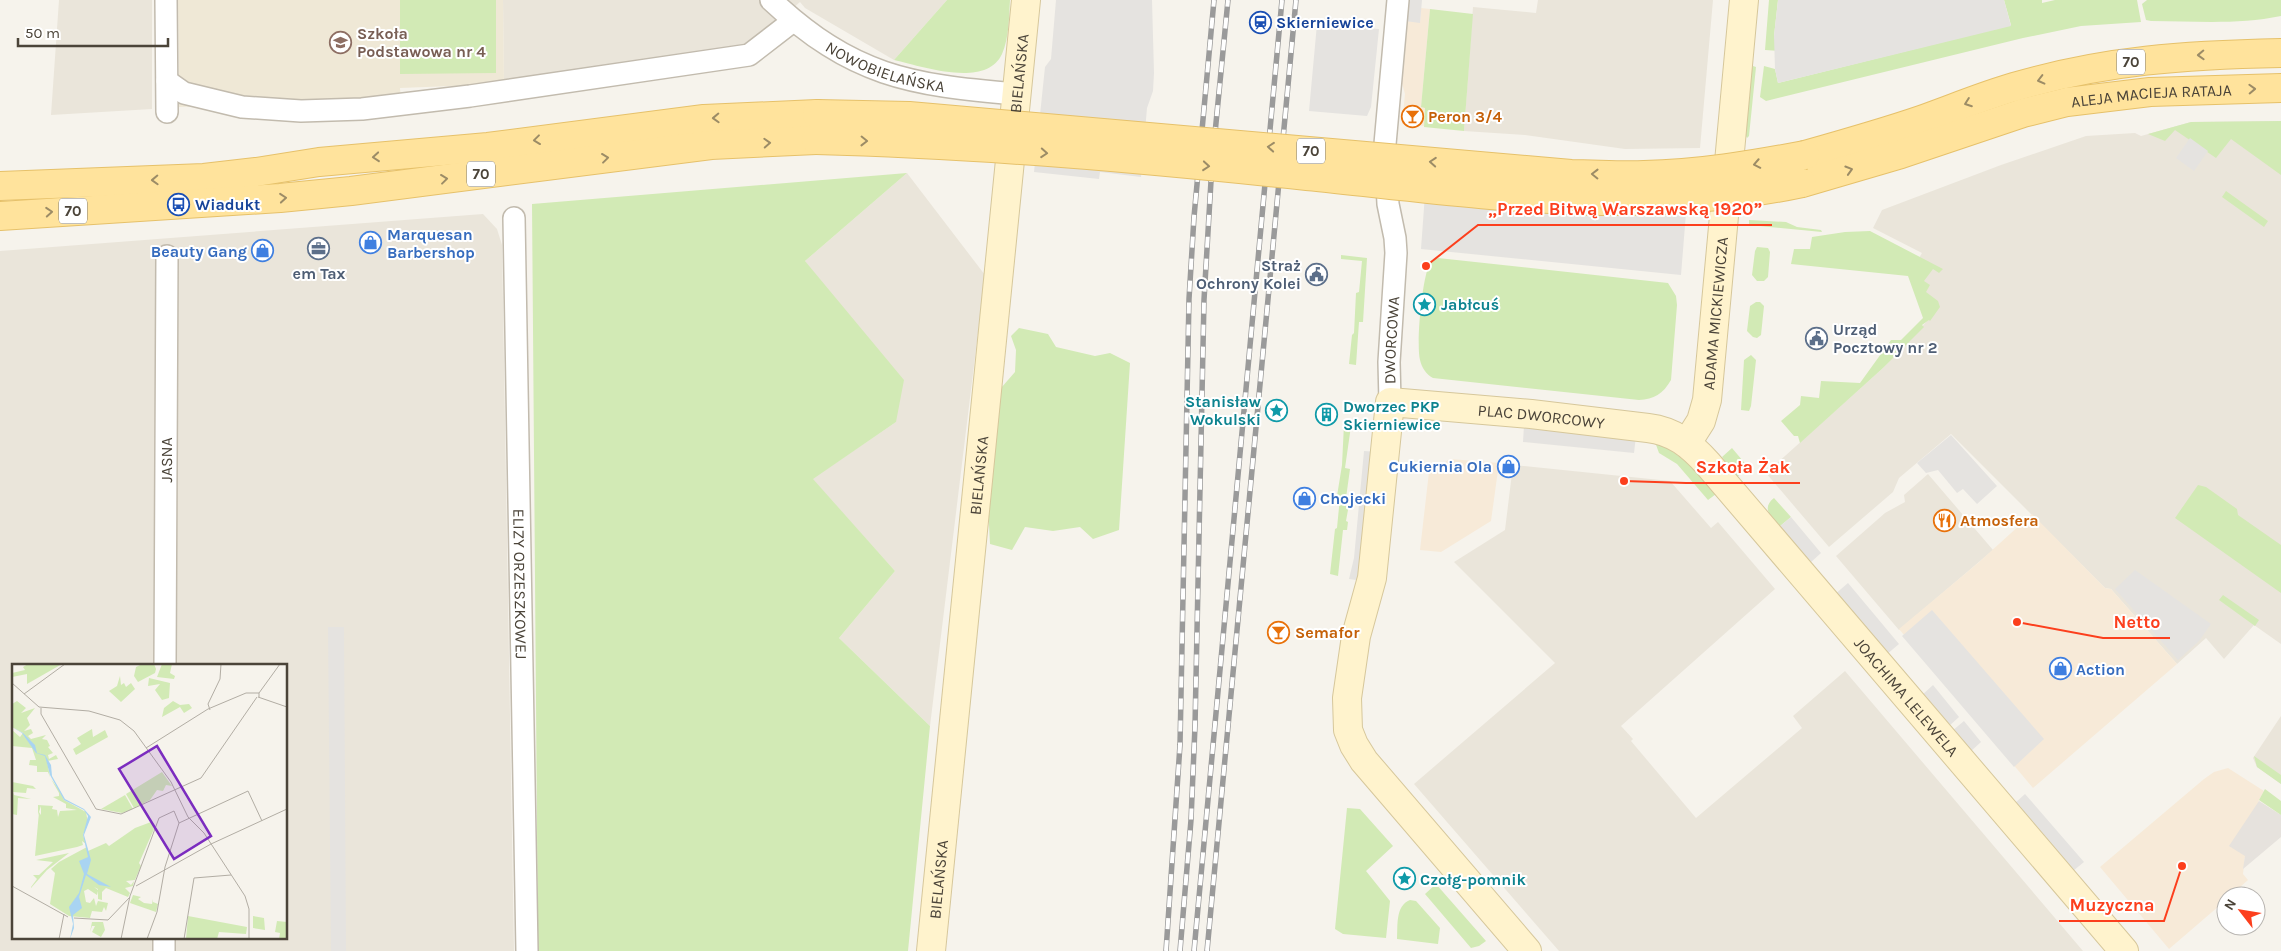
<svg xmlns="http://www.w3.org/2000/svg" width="2281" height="951" viewBox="0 0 2281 951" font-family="Karla,sans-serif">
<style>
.residential{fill:#eae5da;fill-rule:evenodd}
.commercial{fill:#f7ead8}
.industrial{fill:#e6e2dd}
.education{fill:#efe8d6}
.green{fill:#d2eab5}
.parking{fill:#e5e3e0}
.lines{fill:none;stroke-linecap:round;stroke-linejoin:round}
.street-casing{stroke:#c2bbae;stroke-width:24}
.secondary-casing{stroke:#d6c79b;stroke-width:30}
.primary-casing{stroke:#e6c16a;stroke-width:30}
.street{stroke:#fff;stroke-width:21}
.secondary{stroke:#fff3cd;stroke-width:28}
.primary{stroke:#ffe39c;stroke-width:28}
.rail-casing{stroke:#9a9a9a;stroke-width:5.5}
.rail{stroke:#fff;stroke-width:4;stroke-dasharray:11;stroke-linecap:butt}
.primary-bridge-casing{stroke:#e6c16a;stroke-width:30;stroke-linecap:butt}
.primary-bridge{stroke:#ffe39c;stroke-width:28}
.oneway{stroke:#9c8c66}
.labels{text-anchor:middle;stroke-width:4;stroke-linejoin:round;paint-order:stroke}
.shield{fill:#fff;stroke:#817c74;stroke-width:1}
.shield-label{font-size:15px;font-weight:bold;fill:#4b4439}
.transit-label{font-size:16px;font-weight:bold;fill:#164399;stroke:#fff;text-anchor:start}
.education-label{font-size:16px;font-weight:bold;fill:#785e54;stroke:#fff;text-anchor:start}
.street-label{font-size:16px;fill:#4b4439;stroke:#fff}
.food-label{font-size:16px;font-weight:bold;fill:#c56008;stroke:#fff;text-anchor:start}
.shop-label{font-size:16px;font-weight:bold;fill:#366cbe;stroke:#fff;text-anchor:start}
.service-label{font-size:16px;font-weight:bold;fill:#4e5e75;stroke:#fff;text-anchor:end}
.culture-label{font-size:16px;font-weight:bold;fill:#0d838f;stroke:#fff;text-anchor:start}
.inset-road{fill:none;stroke:#b2ada4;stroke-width:1}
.view{fill:#7b2cbf;fill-opacity:0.15;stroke:#7b2cbf;stroke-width:2.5}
.inset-edge{fill:none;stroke:#4b4439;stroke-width:2.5}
.leader{fill:none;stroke:#fc3f1d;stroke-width:2}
.callout-dot{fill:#fc3f1d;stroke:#fff;stroke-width:2}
.callout-label{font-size:18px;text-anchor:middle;font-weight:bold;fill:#fc3f1d;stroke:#fff;stroke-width:4;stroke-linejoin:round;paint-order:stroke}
</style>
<rect width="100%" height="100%" fill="#f6f3ec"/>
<path class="residential" d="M59 0H152V109L51 115Z
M503 0H947L894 60 805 8 800 2 748 48 504 84Z
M1538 0H1713L1700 148 1625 149 1525 135 1464 131 1473 7 1536 13Z
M2281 121V644L2254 625 2224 659 2206 638 2177 664 2111 589 2105 588 1951 434 1899 478 1893 492 1829 547 1766 473 1883 368 1929 319 1912 270 1922 253 1873 228 1882 210 2001 165 2086 136 2135 133 2141 136 2191 122Z
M907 173 985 275 930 726 839 638 895 571 812 479 896 422 805 261Z
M483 214 497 229 502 245 514 951H0V251ZM14 665H286V937H14Z
M1513 465 1670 481 1711 528 1718 522 1775 589 1621 726 1633 739 1631 741 1696 818 1802 728 1793 716 1845 671 2083 951H1559L1414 784 1555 663 1454 562 1505 530Z
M1928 474 1993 550 1899 630 1836 556 1885 513 1905 502 1904 495Z
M2281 716V784L2257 767 2253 758Z"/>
<path class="commercial" d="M1421 8 1430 9 1421 107H1425L1424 126 1402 124 1405 94 1401 80 1407 21 1420 22Z
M1450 459 1499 463 1491 521 1441 552 1420 550 1429 472Z
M2032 514 2105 588 2111 589 2177 664 2033 788 1899 629 1978 563Z
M2228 768 2264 791 2259 800 2245 856 2243 874 2248 880 2230 896H2226V900L2169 949 2100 867 2204 779 2214 772Z"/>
<path class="industrial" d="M2259 801 2281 815V837L2243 869 2245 856 2229 846Z"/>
<path class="education" d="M178 0H503L504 84 400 88 401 101 179 107Z"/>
<path class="green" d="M400 0H496V73L400 74Z
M947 0H1010C1009 17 1009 38 1002 54 986 89 921 66 894 60Z
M1769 0H1778L1774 36 1780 51 1765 50Z
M2004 0H2042V3L2055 0H2137L2141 22 2081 26 2023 38 1766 101 1760 97 1764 66 1775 69 1778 83 2011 25Z
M2147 0H2281V16C2238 25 2194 21 2151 21L2146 20 2142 4Z
M1430 9 1473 14 1464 131 1424 127 1425 108 1421 107Z
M1753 66 1756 67 1749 136 1747 138 1744 132 1751 70Z
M2281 121V175L2231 139 2216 158 2175 130 2165 141 2148 134 2191 122Z
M907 173 805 261 904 380 896 422 813 479 895 571 839 638 930 726 908 951H538L532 204Z
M2226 191 2268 221 2264 227 2222 197Z
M1749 220 1786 222 1797 227 1821 230 1822 232 1749 225Z
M1870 231 1943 269 1939 273 1933 269 1924 281 1930 285 1926 292 1938 301 1940 307 1930 321 1929 320 1922 325 1924 327 1883 368 1800 443 1798 436H1794L1781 421 1800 405 1801 396 1819 398 1821 381 1860 383 1891 340H1901L1923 318 1908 276 1791 264 1794 249H1810L1812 237 1845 232Z
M1757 247 1768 248 1770 252 1768 277 1764 281H1757L1752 275 1755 251Z
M1341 255 1367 258 1363 322H1359L1356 365 1349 364 1352 335 1354 333 1356 293 1359 292 1362 261 1341 259Z
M1438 258 1668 283 1676 296 1677 305 1671 380C1663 394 1654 399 1639 400L1433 378C1426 374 1422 368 1420 360 1416 345 1422 274 1431 261Z
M1756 302H1760L1764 306 1761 335 1757 338 1753 337 1747 331 1750 306Z
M1019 328 1048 334 1056 347 1095 356 1110 353 1130 363 1119 530 1093 539 1080 527 1053 531 1025 527 1012 550 990 544 988 506 1001 388 1015 372 1016 350 1011 336Z
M1751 355 1756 360 1751 406 1749 411 1741 410 1744 360Z
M1344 424 1351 426 1345 468 1350 469 1346 498 1350 499 1346 521 1348 522 1347 530H1343L1338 576 1330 574 1335 529 1337 528 1340 497 1337 496 1342 465Z
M1655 442C1681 453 1698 473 1716 494L1708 500 1677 464 1659 453Z
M1732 448 1748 467 1737 477 1722 457Z
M2198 485 2206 487 2237 509 2238 515 2281 545V593L2175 518Z
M1774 498 1791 517 1779 527C1771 517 1761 508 1774 498Z
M2223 595 2259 620 2255 626 2219 600Z
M2254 756 2281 775V784L2257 767Z
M2265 789 2281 801V815L2259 800Z
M1347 808 1360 809 1393 846 1366 871 1390 901 1386 938 1343 934 1335 929Z
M1436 884 1486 941 1479 946 1471 948 1425 894Z
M1410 900 1416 901 1440 928 1438 944 1397 939C1398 926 1395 906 1410 900Z"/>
<path class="parking" d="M1056 0H1152L1154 73 1153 91 1147 108 1141 177 1100 172 1099 179 1034 172 1045 67 1051 59Z
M1407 0H1422L1420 23 1405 21Z
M1778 0H2004L2011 26 1778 83 1775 69 1774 36Z
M1317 24 1379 29 1371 107 1367 116 1309 111Z
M2190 138 2208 151 2194 171 2176 158Z
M1428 153 1689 176 1681 275 1421 249Z
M1524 425 1636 436 1634 453 1523 442Z
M1951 435 1997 486 1977 504 1963 489 1957 493 1938 470 1926 473 1917 463Z
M1364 451 1378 452 1363 581 1349 579 1354 558Z
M1791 517 1821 553 1810 563 1779 527Z
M2135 570 2211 624 2199 641 2178 660 2115 589Z
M1848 583 1899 644 1886 655 1834 595Z
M1932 610 2044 739 2014 767 1902 636Z
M328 627H344L346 951H331Z
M1933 685 1959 717 1948 727 1921 696Z
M1964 721 1981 742 1970 752 1952 731Z
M2025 794 2084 862 2073 871 2014 804Z"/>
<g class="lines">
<defs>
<g id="street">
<path d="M166 0 167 112"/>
<path id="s1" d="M771 0C852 76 909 85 1016 94"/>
<path d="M167 81 184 93 242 107 301 111 362 109 470 96 749 55 793 21"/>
<path id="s2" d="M514 218 527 951"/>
<path id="s3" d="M1390 402 1389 362 1396 253 1395 238 1388 204 1385 144 1398 0"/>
<path id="s4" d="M165 665 167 256"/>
<path d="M164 951V937"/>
</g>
<g id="secondary">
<path id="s5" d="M1687 443 1701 421 1707 400 1744 0"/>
<path id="s6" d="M931 951 1026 0"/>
<path id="s7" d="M1527 951 1364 761 1354 745 1348 730 1347 698 1356 636 1372 578 1390 402 1531 414 1648 428C1674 431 1691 445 1708 464L2124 951"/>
</g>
<g id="primary">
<path d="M1805 155C1844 144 1883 133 1921 120 1952 109 1983 96 2014 87 2105 60 2187 55 2281 53"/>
<path id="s8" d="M1802 183 1901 154 2023 113 2067 102 2150 92 2281 88"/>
<path d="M0 186 204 178 256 172 319 162 488 147 704 119 817 114"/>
<path d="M0 216 280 198 351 191 711 145 816 140"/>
</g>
</defs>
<use href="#street" class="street-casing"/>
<use href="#secondary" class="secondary-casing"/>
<use href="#primary" class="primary-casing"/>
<use href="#street" class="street"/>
<use href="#secondary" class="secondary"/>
<use href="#primary" class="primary"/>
<defs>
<path id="rail" d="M1166 951 1180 745 1189 299 1194 217 1214 0
M1180 951 1191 820 1195 726 1204 300 1212 164 1228 0
M1194 951 1282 0
M1207 951 1296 0"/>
</defs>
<use href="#rail" class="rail-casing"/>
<use href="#rail" class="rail"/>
<defs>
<path id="primary-bridge" d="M817 114 909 116 1571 174C1595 174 1620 176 1644 175 1698 174 1752 165 1805 155
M816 140C980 144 1144 159 1307 176 1475 193 1634 219 1802 183"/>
</defs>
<use href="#primary-bridge" class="primary-bridge-casing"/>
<use href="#primary-bridge" class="primary-bridge"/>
</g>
<defs><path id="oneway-chevron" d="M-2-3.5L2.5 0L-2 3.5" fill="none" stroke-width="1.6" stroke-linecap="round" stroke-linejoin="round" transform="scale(1.25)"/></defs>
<g class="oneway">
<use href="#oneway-chevron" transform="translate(2201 55) rotate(178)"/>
<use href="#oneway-chevron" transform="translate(2041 80) rotate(166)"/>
<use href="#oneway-chevron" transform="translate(2252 89) rotate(-2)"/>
<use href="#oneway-chevron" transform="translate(1968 103) rotate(160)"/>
<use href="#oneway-chevron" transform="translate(716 118) rotate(178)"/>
<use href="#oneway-chevron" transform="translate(537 140) rotate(173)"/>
<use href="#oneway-chevron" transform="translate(864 141) rotate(1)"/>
<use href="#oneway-chevron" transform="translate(767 143) rotate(-3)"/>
<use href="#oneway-chevron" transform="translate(1271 147) rotate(-175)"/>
<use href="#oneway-chevron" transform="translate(1044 153) rotate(4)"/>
<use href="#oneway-chevron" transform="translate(376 157) rotate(175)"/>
<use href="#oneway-chevron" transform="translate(605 158) rotate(-7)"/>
<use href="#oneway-chevron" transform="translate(1433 162) rotate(-176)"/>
<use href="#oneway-chevron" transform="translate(1757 164) rotate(169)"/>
<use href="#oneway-chevron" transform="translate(1206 166) rotate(5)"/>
<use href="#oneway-chevron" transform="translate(1849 170) rotate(-17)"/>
<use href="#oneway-chevron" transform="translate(1595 174) rotate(-179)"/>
<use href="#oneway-chevron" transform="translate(444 179) rotate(-7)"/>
<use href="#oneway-chevron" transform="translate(155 180) rotate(178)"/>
<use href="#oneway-chevron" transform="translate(283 198) rotate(-5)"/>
<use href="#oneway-chevron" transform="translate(49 212) rotate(-4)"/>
</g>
<defs>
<symbol id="station-ring" viewBox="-11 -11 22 22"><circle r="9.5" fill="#fff" stroke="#1a4fb4" stroke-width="1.5"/><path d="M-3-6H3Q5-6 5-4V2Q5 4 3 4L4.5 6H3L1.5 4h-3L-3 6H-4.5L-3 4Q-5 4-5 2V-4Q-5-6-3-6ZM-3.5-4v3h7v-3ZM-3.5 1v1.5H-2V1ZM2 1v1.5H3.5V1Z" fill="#1a4fb4"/></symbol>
<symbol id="school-ring" viewBox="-11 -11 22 22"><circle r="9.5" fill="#fff" stroke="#8d6e63" stroke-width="1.5"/><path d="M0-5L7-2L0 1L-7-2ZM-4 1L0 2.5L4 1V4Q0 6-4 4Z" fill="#8d6e63"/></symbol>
<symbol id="bar-ring" viewBox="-11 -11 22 22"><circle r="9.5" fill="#fff" stroke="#e8710a" stroke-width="1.5"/><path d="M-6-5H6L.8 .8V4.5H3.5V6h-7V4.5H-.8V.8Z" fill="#e8710a"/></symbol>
<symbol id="bus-ring" viewBox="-11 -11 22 22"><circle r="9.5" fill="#fff" stroke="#1a4fb4" stroke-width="1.5"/><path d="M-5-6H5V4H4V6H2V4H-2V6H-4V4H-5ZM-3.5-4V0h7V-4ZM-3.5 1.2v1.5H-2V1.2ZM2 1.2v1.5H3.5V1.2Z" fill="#1a4fb4"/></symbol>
<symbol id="shop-ring" viewBox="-11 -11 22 22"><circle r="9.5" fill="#fff" stroke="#3f7fe0" stroke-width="1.5"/><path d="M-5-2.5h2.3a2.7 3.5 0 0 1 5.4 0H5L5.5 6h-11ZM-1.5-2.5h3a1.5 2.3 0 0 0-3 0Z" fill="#3f7fe0"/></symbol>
<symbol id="office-ring" viewBox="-11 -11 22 22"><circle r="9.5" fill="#fff" stroke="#5c6f8a" stroke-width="1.5"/><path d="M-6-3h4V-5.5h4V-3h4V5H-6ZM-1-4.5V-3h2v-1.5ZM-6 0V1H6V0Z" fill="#5c6f8a"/></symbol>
<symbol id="civic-ring" viewBox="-11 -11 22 22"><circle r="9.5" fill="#fff" stroke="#5c6f8a" stroke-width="1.5"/><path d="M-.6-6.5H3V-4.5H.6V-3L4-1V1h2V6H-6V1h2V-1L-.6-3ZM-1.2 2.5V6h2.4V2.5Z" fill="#5c6f8a"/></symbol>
<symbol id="sight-ring" viewBox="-11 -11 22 22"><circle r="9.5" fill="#fff" stroke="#0f9aa8" stroke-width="1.5"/><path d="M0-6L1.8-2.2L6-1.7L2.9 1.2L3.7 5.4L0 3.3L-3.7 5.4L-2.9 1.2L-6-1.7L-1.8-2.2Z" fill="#0f9aa8"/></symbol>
<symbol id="building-ring" viewBox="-11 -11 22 22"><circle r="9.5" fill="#fff" stroke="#0f9aa8" stroke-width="1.5"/><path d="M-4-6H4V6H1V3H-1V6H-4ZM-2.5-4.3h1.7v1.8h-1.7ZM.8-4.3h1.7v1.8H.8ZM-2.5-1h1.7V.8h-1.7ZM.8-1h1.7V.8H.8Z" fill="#0f9aa8"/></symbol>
<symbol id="restaurant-ring" viewBox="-11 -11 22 22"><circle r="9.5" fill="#fff" stroke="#e8710a" stroke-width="1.5"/><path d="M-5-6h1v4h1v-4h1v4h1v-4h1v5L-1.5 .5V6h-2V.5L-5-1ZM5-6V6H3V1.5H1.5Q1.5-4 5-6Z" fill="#e8710a"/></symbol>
</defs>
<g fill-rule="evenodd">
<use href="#station-ring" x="1248" y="10" width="25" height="25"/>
<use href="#school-ring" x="328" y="30" width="25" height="25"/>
<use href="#bar-ring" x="1400" y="104" width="25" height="25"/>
<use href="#bus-ring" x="166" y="192" width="25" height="25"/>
<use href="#shop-ring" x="358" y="230" width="25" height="25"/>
<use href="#office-ring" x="306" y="236" width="25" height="25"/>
<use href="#shop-ring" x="250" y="238" width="25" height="25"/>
<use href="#civic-ring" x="1304" y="262" width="25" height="25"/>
<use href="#sight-ring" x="1412" y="292" width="25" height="25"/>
<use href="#civic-ring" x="1804" y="326" width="25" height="25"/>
<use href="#sight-ring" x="1264" y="398" width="25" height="25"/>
<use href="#building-ring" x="1314" y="402" width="25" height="25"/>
<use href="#shop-ring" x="1496" y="454" width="25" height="25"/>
<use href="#shop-ring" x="1292" y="486" width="25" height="25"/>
<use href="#restaurant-ring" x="1932" y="508" width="25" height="25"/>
<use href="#bar-ring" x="1266" y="620" width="25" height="25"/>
<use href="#shop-ring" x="2048" y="656" width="25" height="25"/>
<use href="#sight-ring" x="1392" y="866" width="25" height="25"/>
</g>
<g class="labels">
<g class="shield">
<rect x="2117" y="49.5" width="28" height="25" rx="4"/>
<rect x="1297" y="138.5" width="28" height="25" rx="4"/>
<rect x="467" y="161.5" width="28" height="25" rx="4"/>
<rect x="59" y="198.5" width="28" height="25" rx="4"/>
</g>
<g class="shield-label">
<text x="2131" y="67">70</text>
<text x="1311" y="156">70</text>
<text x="481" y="179">70</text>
<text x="73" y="216">70</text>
</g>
<g class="transit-label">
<text x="1276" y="28">Skierniewice</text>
<text x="195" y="210">Wiadukt</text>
</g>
<g class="education-label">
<text x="357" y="39">Szkoła<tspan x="357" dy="18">Podstawowa nr 4</tspan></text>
</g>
<g class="street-label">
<text dy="6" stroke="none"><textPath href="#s1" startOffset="135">NOWOBIELAŃSKA</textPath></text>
<text dy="6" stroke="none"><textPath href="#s6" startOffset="882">BIELAŃSKA</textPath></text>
<text dy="6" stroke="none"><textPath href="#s8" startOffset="362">ALEJA MACIEJA RATAJA</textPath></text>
<text dy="6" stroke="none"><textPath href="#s5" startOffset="135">ADAMA MICKIEWICZA</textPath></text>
<text dy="6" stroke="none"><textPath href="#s3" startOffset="62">DWORCOWA</textPath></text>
<text dy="6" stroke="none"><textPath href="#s7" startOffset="769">PLAC DWORCOWY</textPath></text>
<text dy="6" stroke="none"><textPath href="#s4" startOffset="205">JASNA</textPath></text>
<text dy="6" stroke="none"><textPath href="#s6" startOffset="478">BIELAŃSKA</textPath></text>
<text dy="6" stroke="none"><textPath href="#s2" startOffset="366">ELIZY ORZESZKOWEJ</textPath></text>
<text dy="6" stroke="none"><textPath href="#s7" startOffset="1254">JOACHIMA LELEWELA</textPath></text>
<text dy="6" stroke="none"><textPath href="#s6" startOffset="72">BIELAŃSKA</textPath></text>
</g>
<g class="food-label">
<text x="1428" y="122">Peron 3/4</text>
<text x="1960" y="526">Atmosfera</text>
<text x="1295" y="638">Semafor</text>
</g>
<g class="shop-label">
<text x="387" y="240">Marquesan<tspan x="387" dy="18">Barbershop</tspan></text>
<text x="247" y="257" text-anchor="end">Beauty Gang</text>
<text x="1492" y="472" text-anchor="end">Cukiernia Ola</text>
<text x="1320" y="504">Chojecki</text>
<text x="2076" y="675">Action</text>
</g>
<g class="service-label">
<text x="1301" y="271">Straż<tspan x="1301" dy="18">Ochrony Kolei</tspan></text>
<text x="319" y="279" text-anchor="middle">em Tax</text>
<text x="1833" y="335" text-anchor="start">Urząd<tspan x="1833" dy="18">Pocztowy nr 2</tspan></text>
</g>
<g class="culture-label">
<text x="1441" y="310">Jabłcuś</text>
<text x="1261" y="407" text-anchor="end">Stanisław<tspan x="1261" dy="18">Wokulski</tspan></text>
<text x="1343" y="412">Dworzec PKP<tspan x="1343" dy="18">Skierniewice</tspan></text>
<text x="1420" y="885">Czołg-pomnik</text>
</g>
</g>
<g transform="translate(12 664)">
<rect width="275" height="275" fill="#f6f3ec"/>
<path d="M16 0H50L15 20V10L0 13V9L13 6 11 3ZM130 0H142L144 5 143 9 126 18 122 12 124 3ZM150 0H160L158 9 163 12 162 15 145 13ZM108 12 109 21 112 19 114 23 119 19 123 25 109 38 97 27 105 22ZM137 14 158 19 157 34 150 36 143 26 148 20 136 22ZM5 37 14 44 9 49 23 44 15 54 18 61 12 67 19 65 21 69 16 72 19 75 34 71 30 75 35 76 38 82 36 83 41 89 36 91 37 95 44 91 46 95 35 97 38 113 36 108H25V102L17 101 18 96H24L20 84 0 82V66L8 73 11 69 0 63V40ZM161 37 168 41 177 40 180 44 172 49 168 43 150 53 152 44ZM80 65 81 73 93 66 96 73 64 91 61 85 69 80 65 74ZM150 108 160 122 154 121 151 127 145 126 138 136 122 144 114 130ZM39 115 48 127 52 136 74 148 76 159 71 171 74 180 70 177 71 181 65 183 23 192 27 148 29 151V142L26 151V141L41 142 40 145 45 146 46 153 48 147 65 146 54 144V140L41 133 47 132V129ZM0 118 21 122 24 125 15 124 14 129 1 128 2 131 19 135 6 134 5 151 0 150ZM113 131 121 145 110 149 89 145ZM139 158 142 165 127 199 129 202 123 216 114 217 119 221 122 217 121 222 113 224 118 229 116 233 94 224 90 228V236L86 235V225L82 223 86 226V227L85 231 76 225 72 227 74 238 78 239 82 234 84 242 86 237 96 239 94 247 92 243 90 248 80 247 78 254 57 252 38 240 43 209 39 205 47 198 75 183 76 187 94 179 97 182 123 164ZM57 189 35 206 19 224V223L25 215 21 211H27L41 198 24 196ZM121 231 129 233 126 235 132 239 140 240 141 235V238L146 240 144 248 118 239ZM176 252 235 263 234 270 207 268 205 275H174ZM241 252 252 254 253 266 241 264ZM265 257 275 258V275H267L268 269 263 268ZM80 258H91L93 266 89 273 80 268 83 262H80L78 268Z" fill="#d2eab5"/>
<path d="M0 63 11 69 23 81 25 89 33 91 39 101 40 112 53 135 72 145 79 153 72 171 79 196 75 210 99 223 87 221 74 211 67 233 70 244 61 251 62 264 58 275 61 260 57 243 67 229 72 210 67 197 76 193 71 171 76 152 72 146 52 136 38 111 33 92 24 89 10 69Z" fill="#a9d4f2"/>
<path class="inset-road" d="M0 19 27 43 77 47 108 56 122 67 159 118 176 153 192 169 233 232 237 245V275M247 29 268 0M12 30 53 0M246 33 275 43M29 44V50L84 145 109 150 189 114 245 33M198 46 196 40 208 15 209 0M134 84 196 45 234 29H247V33M167 159 236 127 250 157M199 180 275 145M0 222 56 253M124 222 199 180M62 254 96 256 118 233M47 275 52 250M109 275 118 232 147 154 162 147 167 159M135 275 145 248 153 203 167 159M172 275 182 214 219 211"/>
<path class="view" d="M145 82 199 172 162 195 107 105Z"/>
<rect width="275" height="275" class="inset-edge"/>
</g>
<path class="leader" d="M1426 266L1478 225H1772M1624 481L1686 483H1800M2017 622L2103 638H2170M2182 866L2164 921H2059"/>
<g class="callout-dot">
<circle cx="1426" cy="266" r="5"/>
<circle cx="1624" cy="481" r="5"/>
<circle cx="2017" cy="622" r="5"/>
<circle cx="2182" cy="866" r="5"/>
</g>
<g class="callout-label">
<text x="1625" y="215">„Przed Bitwą Warszawską 1920”</text>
<text x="1743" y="473">Szkoła Żak</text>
<text x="2137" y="628">Netto</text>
<text x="2112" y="911">Muzyczna</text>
</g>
<g transform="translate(2241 911) rotate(301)"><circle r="24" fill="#ffffff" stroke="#b7b4b0"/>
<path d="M0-4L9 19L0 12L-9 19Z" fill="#fc3f1d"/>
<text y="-8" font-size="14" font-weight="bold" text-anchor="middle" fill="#4b4439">N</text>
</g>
<path d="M18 38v8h150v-8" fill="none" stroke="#4b4439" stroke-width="2.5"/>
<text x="25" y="38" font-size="15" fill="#4b4439" stroke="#ffffff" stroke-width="4" paint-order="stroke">50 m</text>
</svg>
